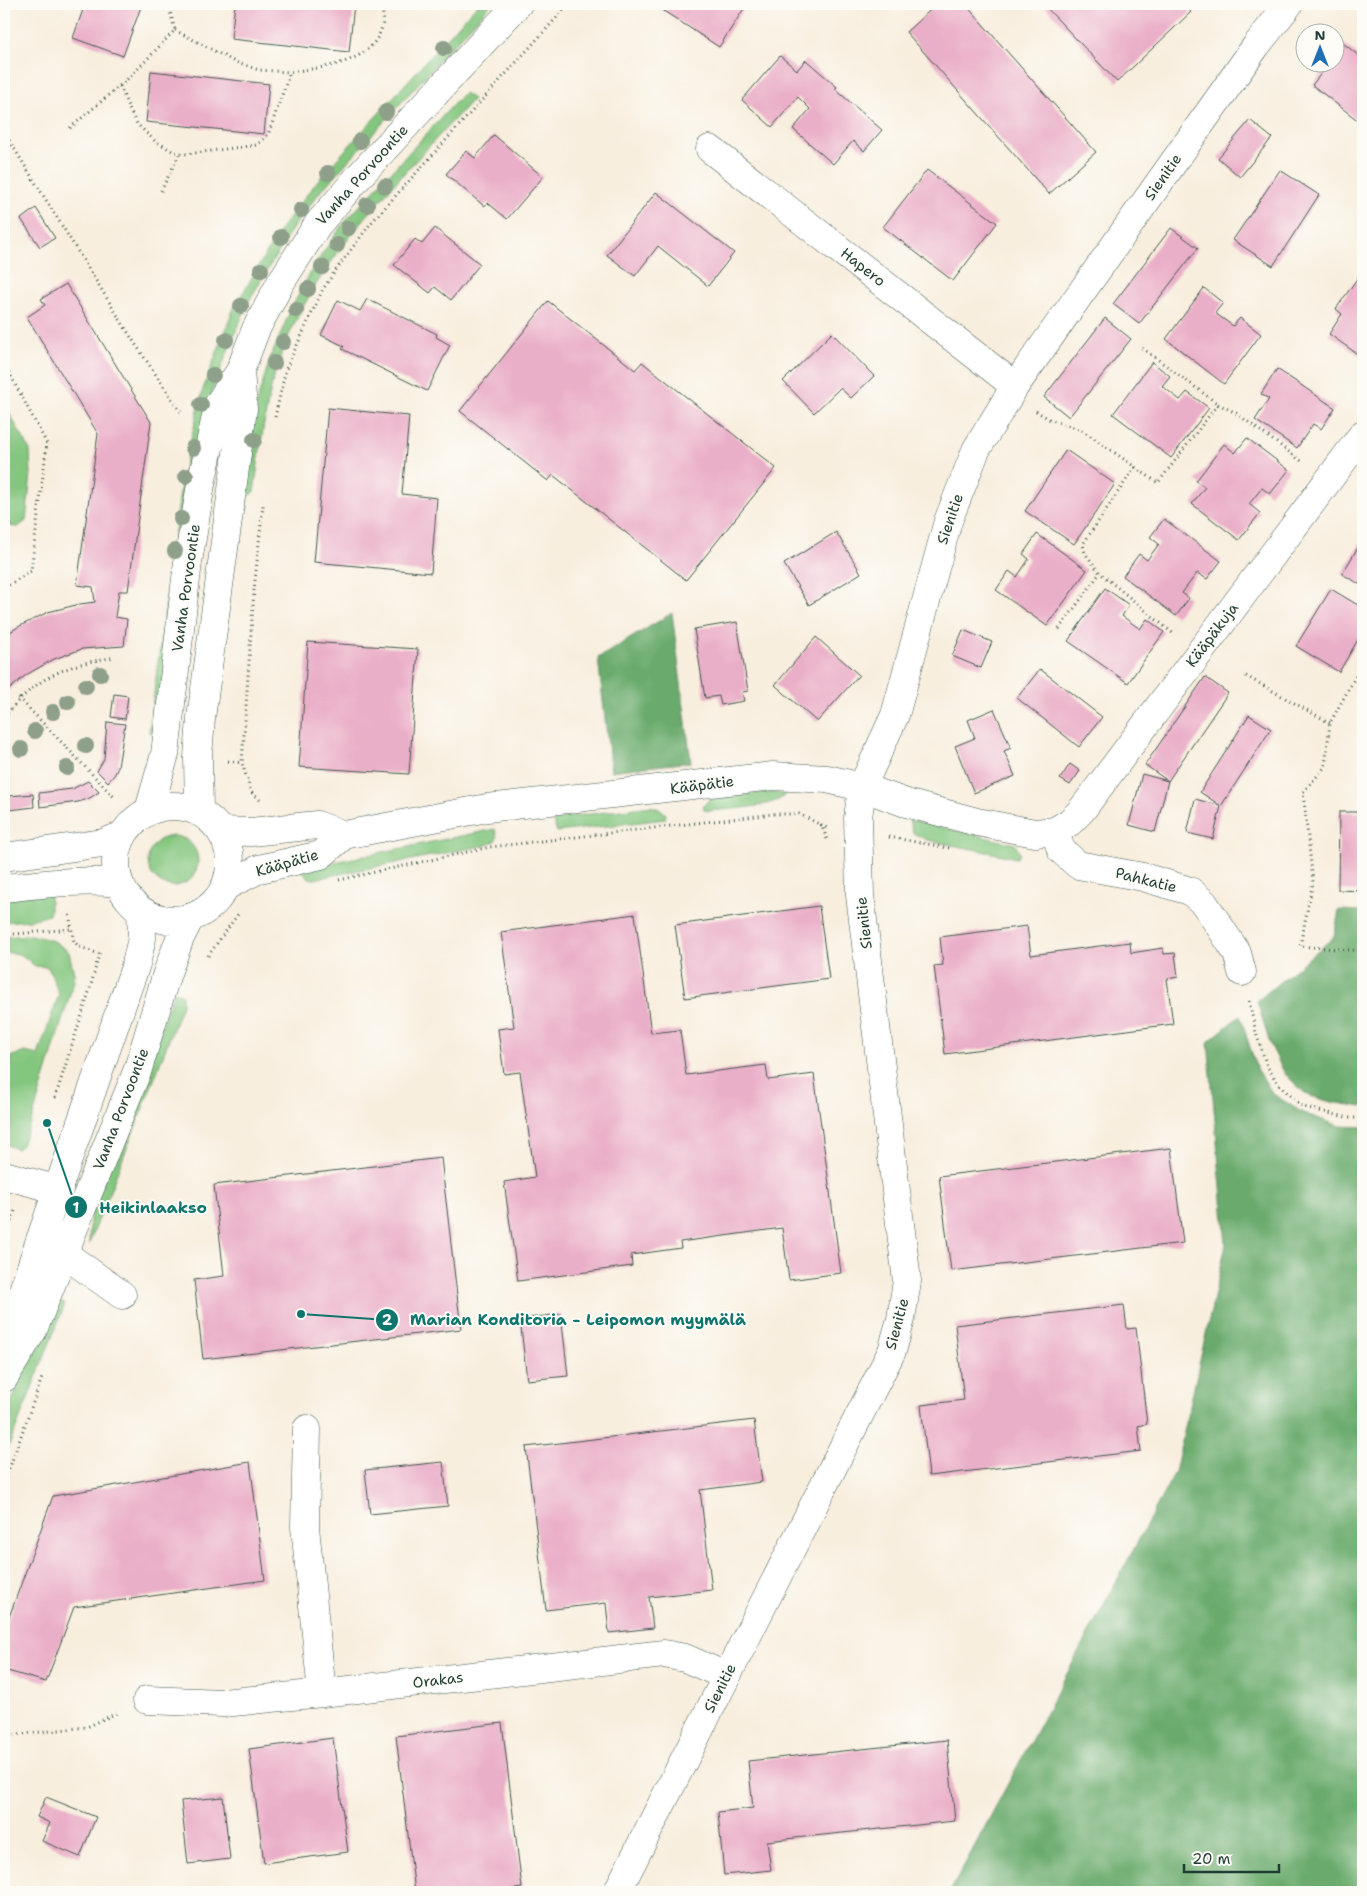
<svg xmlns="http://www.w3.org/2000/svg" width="1367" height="1896" viewBox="0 0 1367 1896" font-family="'Shantell Sans',sans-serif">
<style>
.green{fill:#83c67e;stroke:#518259}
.forest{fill:#6aab6d;stroke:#447450}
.building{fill:#eaafc8}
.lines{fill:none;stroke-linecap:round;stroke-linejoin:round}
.minor-casing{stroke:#40584e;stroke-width:29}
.major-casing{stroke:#40584e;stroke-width:29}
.path{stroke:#40584e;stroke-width:3;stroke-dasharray:1 4;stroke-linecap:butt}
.minor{stroke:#fff;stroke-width:28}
.major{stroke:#fff;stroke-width:28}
.tree{fill:#8e9f8a}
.labels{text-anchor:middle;stroke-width:4;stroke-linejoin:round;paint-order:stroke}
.street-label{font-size:15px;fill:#1f3d34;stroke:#fdfcf7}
.leader{fill:none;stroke:#0f766e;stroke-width:2}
.callout-dot{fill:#0f766e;stroke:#fdfcf7;stroke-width:2}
.mark-label{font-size:15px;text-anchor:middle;font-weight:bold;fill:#fff}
.callout-label{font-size:16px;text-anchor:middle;font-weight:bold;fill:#0f766e;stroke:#fdfcf7;stroke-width:4;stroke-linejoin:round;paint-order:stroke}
</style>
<rect width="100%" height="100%" fill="#fdfcf7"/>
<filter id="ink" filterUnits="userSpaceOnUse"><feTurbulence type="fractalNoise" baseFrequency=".02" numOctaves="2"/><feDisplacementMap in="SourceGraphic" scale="10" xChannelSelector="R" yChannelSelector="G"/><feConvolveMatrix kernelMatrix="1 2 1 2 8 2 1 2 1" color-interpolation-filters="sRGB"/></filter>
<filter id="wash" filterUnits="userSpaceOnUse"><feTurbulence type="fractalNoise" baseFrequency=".0096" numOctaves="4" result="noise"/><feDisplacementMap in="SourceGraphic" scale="20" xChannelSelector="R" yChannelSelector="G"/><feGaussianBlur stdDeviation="1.12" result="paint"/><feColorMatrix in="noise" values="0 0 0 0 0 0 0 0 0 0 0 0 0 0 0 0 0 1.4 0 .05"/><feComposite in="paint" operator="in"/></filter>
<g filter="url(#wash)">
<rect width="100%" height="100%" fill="#f8eede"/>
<path class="green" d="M478 4H491L320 192 292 229 250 299 233 338 213 389 154 734 149 732 182 477 203 389 234 308 280 230 319 179Z
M464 93 473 99C399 181 308 264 275 373 264 412 260 452 254 492L250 495H245L242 492 254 410 270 359 291 309 315 264 343 224Z
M4 404 30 450 31 474 26 521 18 527 7 526 4 520Z
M766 792 786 794C776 808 727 809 709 811L704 810 703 807 709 799Z
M651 806 662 810 666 814 665 819 557 832 552 819Z
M909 820 1015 844 1020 854 1017 858 927 840 913 833Z
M495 829 497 837 495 841 487 845 314 879 309 878 300 869Z
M148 861a25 25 0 1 1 50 0a25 25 0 1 1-50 0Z
M50 892V911L49 915 30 920 4 922V899Z
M31 935 54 941 69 952 75 978 33 1116 22 1145 17 1149 7 1145 4 1141V1088L12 1056 25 1052 38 1055 59 994 48 967 34 966C25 955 18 952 4 953V937Z
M174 992 182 994V1005L155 1077 89 1244 90 1218Z
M55 1301 65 1304 4 1459V1423L20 1379Z"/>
<path class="forest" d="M672 613 691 762 611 771 598 658Z
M1339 910 1363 911V1107L1331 1102 1307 1095 1285 1074 1270 1044 1257 1001 1334 937Z
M1240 1015 1256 1067 1273 1094 1303 1113 1340 1126 1363 1127V1892H950L1175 1472 1226 1244 1208 1042Z"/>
<g id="blocks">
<path class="building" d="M85 4H142L123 56 73 38Z
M235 4H354L349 52 231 39Z
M653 4H747L719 47Z
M937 4H965L1096 152 1049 194 906 32Z
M1043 4H1183L1191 12 1117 82Z
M1344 44 1363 59V118L1360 122 1312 85 1330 62H1334V56Z
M780 56 797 70 806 60 837 87 835 89 882 130 864 151 853 141 833 164 793 129 810 109 798 97 772 127 742 100Z
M151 71 269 84 264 134 146 122Z
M1250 120 1272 138 1240 177 1218 158Z
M494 135 543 177 507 219 488 203 484 206 446 174 466 151 475 158Z
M927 170 997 223 953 281 883 227Z
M1280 170 1319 195 1273 266 1233 240Z
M656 192 734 253 708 286 658 246 635 276 607 255Z
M36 208 55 238 40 247 21 219Z
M435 228 480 264 451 300 435 287 430 293 394 265 415 239 422 244Z
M1171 228 1198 248 1139 324 1113 304Z
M1363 270V358L1329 334 1342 314 1336 309Z
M66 284 151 422 128 591H119L115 617 127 619 124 646 82 649 54 659 26 675 4 694V636L18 627 48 612 80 604 95 602 93 587 77 585 98 434 27 317 45 305 41 299Z
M1204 288 1223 303 1215 313 1233 326 1240 318 1261 334 1224 384 1166 339Z
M367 299 437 334 436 337 450 345 427 391 342 349 344 346 321 335 338 300 360 311Z
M548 301 635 370 642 362 776 468 686 580 553 475 548 481 460 411Z
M1105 318 1131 339 1069 417 1044 397Z
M832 333 874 376 851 398 840 388 814 413 783 381Z
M1152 362 1170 376 1162 386 1180 400 1187 392 1209 408 1171 458 1113 414Z
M1277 369 1335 408 1321 429 1313 424 1297 448 1255 420 1269 399 1261 394Z
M328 408 409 416 402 494 437 498 431 573 314 562Z
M1247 438 1289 470 1270 494 1262 488 1249 504 1260 513 1239 540 1192 504 1205 487 1196 481 1224 444 1235 453Z
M1066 450 1115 484 1074 544 1025 511Z
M1164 519 1221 561 1207 579 1197 573 1182 593 1189 598 1176 616 1123 576 1139 554 1147 560 1159 544 1150 537Z
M836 532 861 573 809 605 784 564Z
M1037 534 1087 570 1047 626 996 590 1009 571 1017 577 1029 559 1023 554Z
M1363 539V586L1342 574Z
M1105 588 1129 605 1122 616 1140 629 1147 619 1164 632 1128 683 1068 641Z
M1331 589 1363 608V631L1339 672 1296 646Z
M737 622 748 691 742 692 744 701 721 705 719 696 705 698 694 629Z
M963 630 992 642 981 668 952 656Z
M816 637 859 675 817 722 775 685Z
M308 642 418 649 409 774 299 767Z
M1040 669 1102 717 1079 747 1017 698Z
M1205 677 1228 693 1168 781 1155 832 1129 825 1142 774 1168 781 1145 765Z
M114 694 128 696 125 719 111 717Z
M994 709 1011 748 1004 751 1015 776 974 793 955 746 975 738 968 720Z
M1249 715 1271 729 1221 806 1213 839 1187 833 1195 799 1221 806 1200 792Z
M107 722 125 724 118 767 115 774 108 782 97 771 104 759Z
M1070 764 1080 771 1070 785 1060 779Z
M88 781 99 792 88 799 78 802 40 807 39 793 72 789Z
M33 794 34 807 10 810 9 796Z
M1339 812H1363V891L1338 890Z
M819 906 829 979 685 998 675 925Z
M635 914 651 1033 680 1030 686 1075 766 1065 768 1080 814 1074 841 1273 789 1280 782 1228 680 1242 681 1248 631 1255 632 1266 518 1281 504 1182 535 1177 520 1072 504 1074 498 1029 514 1027 501 932Z
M1027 926 1031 955 1130 942 1131 953 1163 948 1164 954 1175 953 1178 977 1167 979 1173 1024 945 1054 934 966 943 965 940 937Z
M1171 1148 1183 1243 951 1271 939 1176Z
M441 1158 461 1329 203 1359 194 1280 224 1276 214 1185Z
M1124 1305 1127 1329 1136 1328 1147 1424 1138 1426 1141 1451 929 1476 921 1405 964 1400 955 1325Z
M561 1314 568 1376 527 1380 520 1319Z
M754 1420 762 1482 700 1490 712 1590 649 1597 653 1628 609 1633 606 1603 546 1610 526 1447Z
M250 1462 265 1580 74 1607 46 1682 4 1670V1631L53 1496Z
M443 1462 448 1506 370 1514 365 1470Z
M502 1723 522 1888 492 1892H415L396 1736Z
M333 1738 348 1852 264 1863 249 1749Z
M947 1740 955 1821 767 1841 771 1870 724 1875 718 1812 753 1808 748 1761Z
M46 1797 96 1817 80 1857 42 1841 50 1823 37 1817Z
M223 1797 230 1859 188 1864 181 1801Z"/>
</g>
</g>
<g filter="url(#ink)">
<use href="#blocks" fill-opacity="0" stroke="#40584e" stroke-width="1"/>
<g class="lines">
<defs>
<path id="minor" d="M710 149 1015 386
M221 831 251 832 317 825 344 835 487 808 773 776 827 779 862 787 906 803 977 822 1035 833 1055 831 1070 822 1081 811 1363 434
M1055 831 1061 850 1078 865 1143 877 1190 891 1204 903 1220 927 1237 953 1242 972
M226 886 259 869 321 855 344 835
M4 1175 59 1190
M63 1253 122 1295
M307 1429 305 1527 322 1693
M147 1700 223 1703 322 1693 664 1654 685 1658 726 1676
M617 1892 892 1351 901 1319 907 1281 860 895 858 818 862 787 895 715 948 521 976 450 1015 386 1256 46 1289 4"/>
<path id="major" d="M116 863a57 57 0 1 1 114 0a57 57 0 1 1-114 0Z
M149 810 165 754 188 562 201 484 219 403 240 371 256 329 281 282 318 224 362 173 518 4
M199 811 198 757 201 718 243 409 240 371
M4 857 103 843 121 836
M4 888C43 884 80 879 119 883
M4 1362 13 1320 38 1246 136 964 142 938 141 911
M4 1378 33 1330 138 1069 167 973 180 938 190 918"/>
</defs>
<use href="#minor" class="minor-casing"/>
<use href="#major" class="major-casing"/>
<path class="path" d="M1362 4 1363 5
M175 30 235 62 259 70 290 72
M120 86 129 109 137 124 155 141 174 152 187 154 257 145 268 135 290 72C323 67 374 65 383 23 384 17 382 10 381 4
M70 128 131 76 175 30 168 4
M4 132 134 342 182 414
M161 191 180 153
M4 363 47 444 31 571 4 588
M1218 404 1236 413 1304 463
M1036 411 1049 419 1082 430 1158 483 1218 404 1142 348
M275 417 286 369 323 289 341 263 371 223 569 4
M1135 467 1083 544 1085 553 1100 573 1175 635
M1059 629 1100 573
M1363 663 1330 723 1325 767 1303 792 1313 882 1300 946 1363 951
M1246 676 1330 723
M19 698 115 798
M4 717C21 696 42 677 69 668 83 662 100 660 115 657
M228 761 242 763
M260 800 251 792 242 763 254 590 263 505
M821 824 827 839
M889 837 949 848
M339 880 490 847 774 814H799L829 829
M4 935 71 929
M208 956 238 914
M1249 1001 1256 1033 1267 1066 1279 1085 1303 1107 1350 1118H1363
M55 1098 90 989 99 954 80 947 74 942 69 913
M4 1240 16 1208
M4 1483 43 1375
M4 1736 87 1727 119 1712"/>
<use href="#minor" class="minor"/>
<use href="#major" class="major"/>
</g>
<g class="tree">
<circle cx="444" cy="48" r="8"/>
<circle cx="386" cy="112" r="8"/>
<circle cx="360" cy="141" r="8"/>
<circle cx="328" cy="173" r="8"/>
<circle cx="385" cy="186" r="8"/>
<circle cx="367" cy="205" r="8"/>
<circle cx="301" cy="210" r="8"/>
<circle cx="348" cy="228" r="8"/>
<circle cx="281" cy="237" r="8"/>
<circle cx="337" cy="245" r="8"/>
<circle cx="322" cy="267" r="8"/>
<circle cx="261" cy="270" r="8"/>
<circle cx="308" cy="289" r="8"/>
<circle cx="241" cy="306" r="8"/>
<circle cx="296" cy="310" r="8"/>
<circle cx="226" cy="340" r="8"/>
<circle cx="283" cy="342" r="8"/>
<circle cx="274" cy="363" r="8"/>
<circle cx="213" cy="375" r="8"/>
<circle cx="201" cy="405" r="8"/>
<circle cx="254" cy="440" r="8"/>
<circle cx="193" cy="448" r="8"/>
<circle cx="186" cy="476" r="8"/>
<circle cx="181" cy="519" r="8"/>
<circle cx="175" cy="551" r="8"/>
<circle cx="100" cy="674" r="8"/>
<circle cx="86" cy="686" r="8"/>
<circle cx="68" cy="702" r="8"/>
<circle cx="53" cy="712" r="8"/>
<circle cx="35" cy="731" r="8"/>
<circle cx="86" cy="746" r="8"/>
<circle cx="21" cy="749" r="8"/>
<circle cx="67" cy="768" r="8"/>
</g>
</g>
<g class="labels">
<g class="street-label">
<text transform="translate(362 175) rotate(-48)" y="5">Vanha Porvoontie</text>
<text transform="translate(1163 177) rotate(-55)" y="5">Sienitie</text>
<text transform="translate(863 267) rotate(38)" y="5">Hapero</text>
<text transform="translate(950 519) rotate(-71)" y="5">Sienitie</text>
<text transform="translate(186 588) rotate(-82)" y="5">Vanha Porvoontie</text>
<text transform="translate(1212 635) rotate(-53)" y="5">Kääpäkuja</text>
<text transform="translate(702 785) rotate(-7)" y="5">Kääpätie</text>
<text transform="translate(287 863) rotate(-16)" y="5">Kääpätie</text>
<text transform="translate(1146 880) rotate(14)" y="5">Pahkatie</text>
<text transform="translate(864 923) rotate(-96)" y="5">Sienitie</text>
<text transform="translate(121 1109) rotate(-69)" y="5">Vanha Porvoontie</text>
<text transform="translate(897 1324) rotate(-75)" y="5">Sienitie</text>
<text transform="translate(438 1680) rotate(-7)" y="5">Orakas</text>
<text transform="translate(720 1688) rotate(-63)" y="5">Sienitie</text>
</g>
</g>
<path class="leader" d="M47 1123L76 1207M301 1314L387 1320"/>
<g class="callout-dot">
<circle cx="47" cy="1123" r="5"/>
<circle cx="301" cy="1314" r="5"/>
<circle cx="76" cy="1207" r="12"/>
<circle cx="387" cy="1320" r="12"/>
</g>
<g class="mark-label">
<text x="76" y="1213">1</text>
<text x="387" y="1325">2</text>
</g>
<g class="callout-label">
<text x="153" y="1213">Heikinlaakso</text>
<text x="578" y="1325">Marian Konditoria - Leipomon myymälä</text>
</g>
<rect width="1367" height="1896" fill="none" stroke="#fdfcf7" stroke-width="20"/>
<g transform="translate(1320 48)"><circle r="24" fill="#fdfcf7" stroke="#a4b0a9"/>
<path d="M0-4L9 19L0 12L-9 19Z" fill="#1f6fb2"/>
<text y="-8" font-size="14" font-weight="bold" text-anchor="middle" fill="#1f3d34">N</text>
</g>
<path d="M1184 1864v8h95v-8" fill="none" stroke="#1f3d34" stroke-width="2.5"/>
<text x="1192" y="1864" font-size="15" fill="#1f3d34" stroke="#fdfcf7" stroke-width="4" paint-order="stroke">20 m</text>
</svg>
